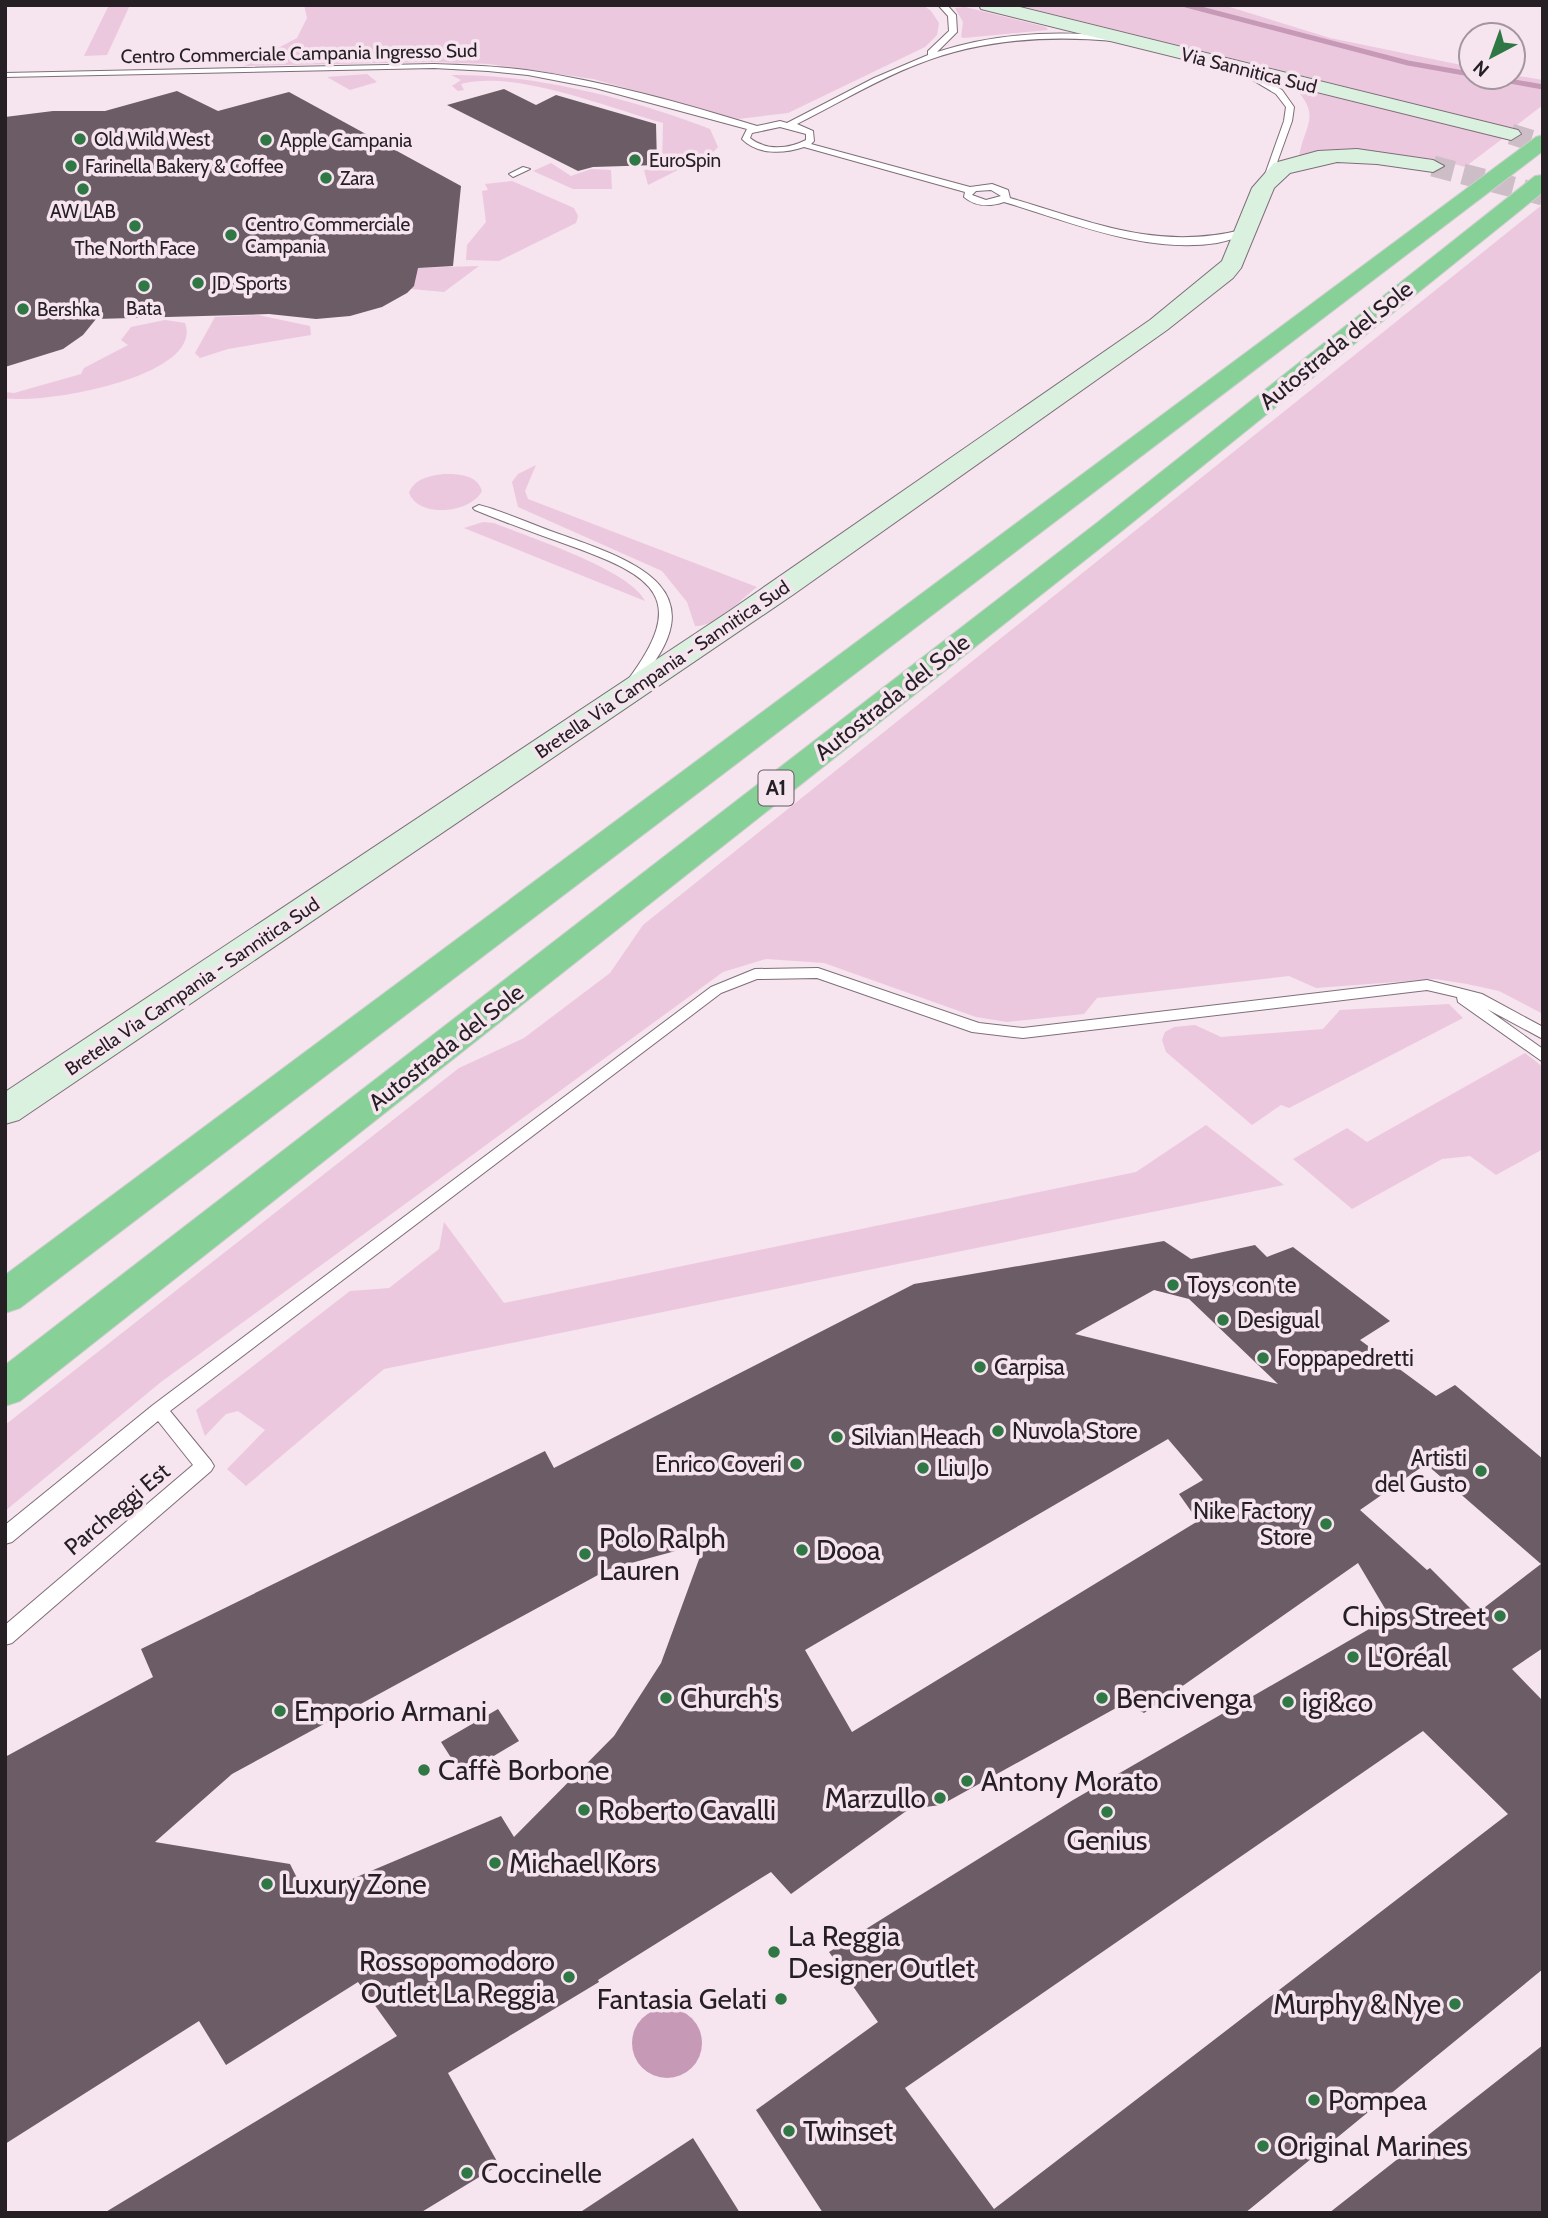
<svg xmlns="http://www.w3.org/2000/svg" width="1548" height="2218" viewBox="0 0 1548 2218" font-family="Cabin,sans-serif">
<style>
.green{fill:#ecc8df}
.water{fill:#c69ab6}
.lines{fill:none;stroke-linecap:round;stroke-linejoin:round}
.stream{stroke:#c69ab6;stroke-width:5}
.building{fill:#6b5c65;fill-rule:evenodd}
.secondary-tunnel{stroke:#ccbdc6;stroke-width:21;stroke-dasharray:21 10;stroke-linecap:butt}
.lane-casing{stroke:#7e6e78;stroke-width:2}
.secondary-casing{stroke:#7e6e78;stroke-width:2}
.highway-casing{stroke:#cfcecf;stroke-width:2}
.lane{fill:#fff;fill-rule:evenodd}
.secondary{fill:#dbf1e0;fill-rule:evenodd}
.highway{fill:#87d199;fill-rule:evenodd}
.poi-dot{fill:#2f7845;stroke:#f6e4ef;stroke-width:2.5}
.labels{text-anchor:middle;stroke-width:7;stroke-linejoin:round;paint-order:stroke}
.far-street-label{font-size:19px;fill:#262024;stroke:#f6e4ef}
.far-poi-label{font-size:19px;fill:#262024;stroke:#f6e4ef;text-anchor:start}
.shield{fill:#f6e4ef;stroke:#645b61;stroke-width:2}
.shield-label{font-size:21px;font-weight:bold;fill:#262024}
.street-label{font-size:23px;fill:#262024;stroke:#f6e4ef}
.poi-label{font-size:23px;fill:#262024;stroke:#f6e4ef;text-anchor:start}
.near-poi-label{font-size:28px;fill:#262024;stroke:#f6e4ef;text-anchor:start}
</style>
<rect width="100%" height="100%" fill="#f6e4ef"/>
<path class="green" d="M109 5H130L107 55 84 56Z
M304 5H923L931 11 939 23 937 35 925 47 788 113 738 119 593 79 489 64 432 62 244 66 297 38 307 18Z
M1016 5H1223L1330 38 1471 67V77L1513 75 1543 80V105L1513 128Z
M965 7 1046 27 1048 30 964 38 961 37 963 22 955 8Z
M367 74 377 82 350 90 327 77Z
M451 75C536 74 631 99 710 129L718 147 712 153 648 185 644 170 662 168 663 123C609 108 514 69 461 84L464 90 458 91 452 86 461 80Z
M1295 88 1506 136 1465 167C1411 151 1356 151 1299 157 1304 125 1322 117 1295 88Z
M551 163 571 176 591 169 611 170 612 189H573L533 171Z
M512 181 574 208 578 216 576 223 499 261 466 260 467 245 486 222 482 191 488 190 485 184Z
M1543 204V1014L1499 991 1467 984 1435 979 1316 988 1289 976 1097 998 1084 1014 1007 1022 976 1017 824 963 766 959 723 972 161 1382 5 1511V1425L459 1068 524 1038 610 973 643 925Z
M479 266 444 292 411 289 415 268Z
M258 315 310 326 311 335 228 349 200 358 195 353 215 317Z
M165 320 185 323C205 377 40 405 5 398V392L14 393 81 374 84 368 128 345 121 340 131 327Z
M536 465 525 491 528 499 757 587C740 600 717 627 695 626L687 602 662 571 518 507 512 482 518 474Z
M443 474C458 474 477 474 482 491 471 513 419 519 409 493 414 479 429 476 443 474Z
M483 522 494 523C528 537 631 570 645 601L464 528Z
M1449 1004 1463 1018 1289 1108 1281 1105 1252 1125 1166 1052 1162 1040 1165 1032 1174 1027 1195 1025 1221 1037 1323 1029 1340 1010Z
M1525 1053 1543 1067V1149L1496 1175 1470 1156 1442 1159 1352 1209 1293 1159 1347 1128 1367 1142Z
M1206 1125 1284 1185 384 1369 246 1486 227 1469 265 1430 238 1411 226 1414 205 1436 196 1410 350 1291 389 1288 439 1249 444 1222 504 1303 1136 1172Z"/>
<path class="water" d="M632 2043a35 35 0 1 1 70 0a35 35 0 1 1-70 0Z"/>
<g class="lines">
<path class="stream" d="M1186 5 1408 63 1543 87"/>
</g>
<path class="building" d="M504 89 536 105 556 95 656 124 657 165 593 167 578 171 447 105Z
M177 91 218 111 289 92 461 186 453 266 418 268 414 286 407 293 382 307 350 316 316 319 269 314 96 319 83 335 63 349 5 367V117L53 111H105Z
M1164 1241 1191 1259 1255 1245 1267 1257 1293 1247 1390 1321 1360 1340 1436 1396 1455 1385 1543 1459V1648L1512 1669 1543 1701V1969L1245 2213H823L756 2110 878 2022 829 1952 1073 1800 1390 1617 1358 1563 1144 1713 1125 1703 941 1805 909 1809 791 1894 771 1872 598 1980 599 1982 448 2073 499 2165 420 2213H104L397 2036 358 1982 226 2065 199 2021 5 2144V1757L153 1677 141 1649 545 1451 554 1468 914 1284ZM1154 1290 1189 1299 1278 1384 1075 1334ZM1168 1439 1203 1480 1179 1494 1198 1521 852 1732 805 1650ZM1426 1464 1541 1564 1476 1614 1430 1568 1427 1570 1360 1510ZM705 1543 661 1663 614 1736 514 1837 501 1816 307 1898 290 1864 155 1842 232 1774 609 1569ZM1423 1731 1508 1814 994 2209 905 2088Z
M498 1709 519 1741 462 1775 441 1742Z
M1543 2045V2213H1329Z
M693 2138 740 2213H579Z"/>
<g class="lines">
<path class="secondary-tunnel" d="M1511 134 1543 144
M1433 166 1543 195"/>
<defs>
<path id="lane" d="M938 5H947L956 15 957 32 937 52C984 37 1032 32 1081 34 1093 35 1108 34 1118 39L1114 41C1047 35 981 39 918 64 876 80 837 104 797 124L813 131 814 141 811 144 970 187 992 184 1008 190 1010 198C1093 222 1158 252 1245 229L1248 230V234C1238 237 1227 241 1217 243 1145 254 1071 222 1004 202 989 207 976 207 964 197L965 192 804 147C783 154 758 155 742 139L747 129 595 88 528 75 488 71 434 68 5 77V73L434 64C465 65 495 66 526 70 604 81 682 103 757 126L780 121 787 123 874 78 928 55V51L949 31 948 16ZM780 127 806 134V140C789 149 766 151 750 138L752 133ZM991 190 1001 196 986 200 972 195 976 191Z
M1237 65 1282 90 1294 107 1292 121 1270 182 1263 180 1284 121 1286 107 1276 94 1234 69Z
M523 167 530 169 513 177 509 174Z
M479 505C506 512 533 525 559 534 639 562 720 591 637 684H629L627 681C690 598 654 576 571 546 539 535 507 523 475 510L473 508Z
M818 968 979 1023 1023 1028 1427 980 1482 994 1543 1027V1039L1487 1009 1543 1049V1062L1458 1002 1457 997 1427 990 1023 1038 972 1032 817 978 757 979 721 993 170 1411 211 1461 214 1466 211 1471 12 1643 5 1645V1625L193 1465 158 1421 12 1542 5 1544V1525L153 1405 711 987 755 969Z"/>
<path id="secondary" d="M979 5H1012L1518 130 1521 134 1511 140 981 9Z
M1357 149 1433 160 1444 166 1433 172 1377 164 1337 162 1290 173 1274 188 1241 268 1233 278 1167 330 794 594 19 1120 5 1124V1092L731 610 1150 320 1222 261 1252 188 1274 163 1318 151Z"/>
<path id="highway" d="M1543 135V151L20 1308 5 1313V1275L1536 137Z
M1543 175V192L1118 534 20 1401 5 1406V1365L1098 522 1535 176Z"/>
</defs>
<use href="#lane" class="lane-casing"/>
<use href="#secondary" class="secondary-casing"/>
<use href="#highway" class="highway-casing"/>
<use href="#lane" class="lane"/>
<use href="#secondary" class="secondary"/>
<use href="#highway" class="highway"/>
</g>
<g class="poi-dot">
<circle cx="80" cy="139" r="7"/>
<circle cx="266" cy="140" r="7"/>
<circle cx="635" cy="160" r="7"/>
<circle cx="71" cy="166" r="7"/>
<circle cx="326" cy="178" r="7"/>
<circle cx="83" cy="189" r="7"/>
<circle cx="135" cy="226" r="7"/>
<circle cx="231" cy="235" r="7"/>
<circle cx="198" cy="283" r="7"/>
<circle cx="144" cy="286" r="7"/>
<circle cx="23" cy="309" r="7"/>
<circle cx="1173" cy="1285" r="7"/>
<circle cx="1223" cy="1320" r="7"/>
<circle cx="1263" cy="1358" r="7"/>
<circle cx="980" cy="1367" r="7"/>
<circle cx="998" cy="1431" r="7"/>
<circle cx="837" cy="1437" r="7"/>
<circle cx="796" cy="1464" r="7"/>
<circle cx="923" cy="1468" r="7"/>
<circle cx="1481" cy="1471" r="7"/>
<circle cx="1326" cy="1524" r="7"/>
<circle cx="802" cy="1550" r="7"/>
<circle cx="585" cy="1554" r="7"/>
<circle cx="1500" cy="1616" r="7"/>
<circle cx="1353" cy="1657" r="7"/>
<circle cx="666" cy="1698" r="7"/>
<circle cx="1102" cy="1698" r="7"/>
<circle cx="1288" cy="1702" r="7"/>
<circle cx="280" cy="1711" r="7"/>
<circle cx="424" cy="1770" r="7"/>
<circle cx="967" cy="1781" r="7"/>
<circle cx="940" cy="1798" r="7"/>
<circle cx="584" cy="1810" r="7"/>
<circle cx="1107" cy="1812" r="7"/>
<circle cx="495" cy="1863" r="7"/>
<circle cx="267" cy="1884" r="7"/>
<circle cx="774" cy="1952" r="7"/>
<circle cx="569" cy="1977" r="7"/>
<circle cx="781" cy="1999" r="7"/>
<circle cx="1455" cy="2004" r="7"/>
<circle cx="1314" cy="2100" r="7"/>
<circle cx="789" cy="2131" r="7"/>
<circle cx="1263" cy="2146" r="7"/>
<circle cx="467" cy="2173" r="7"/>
</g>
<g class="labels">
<g class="far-street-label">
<text transform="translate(299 53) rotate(-1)" y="7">Centro Commerciale Campania Ingresso Sud</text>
<text transform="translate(1249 70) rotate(14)" y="7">Via Sannitica Sud</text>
<text transform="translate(662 669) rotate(-34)" y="7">Bretella Via Campania - Sannitica Sud</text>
<text transform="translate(192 986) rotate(-34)" y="7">Bretella Via Campania - Sannitica Sud</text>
</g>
<g class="far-poi-label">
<text x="94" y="146">Old Wild West</text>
<text x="280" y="147">Apple Campania</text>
<text x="649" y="167">EuroSpin</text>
<text x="85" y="173">Farinella Bakery &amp; Coffee</text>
<text x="340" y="185">Zara</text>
<text x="83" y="218" text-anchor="middle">AW LAB</text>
<text x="245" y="231">Centro Commerciale<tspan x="245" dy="22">Campania</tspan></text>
<text x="135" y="255" text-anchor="middle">The North Face</text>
<text x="212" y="290">JD Sports</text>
<text x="144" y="315" text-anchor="middle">Bata</text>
<text x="37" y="316">Bershka</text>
</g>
<rect class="shield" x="758.5" y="770.5" width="35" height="35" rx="5"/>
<g class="shield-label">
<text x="776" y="795">A1</text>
</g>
<g class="street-label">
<text transform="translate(1336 345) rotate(-39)" y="8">Autostrada del Sole</text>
<text transform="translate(892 697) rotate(-38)" y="8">Autostrada del Sole</text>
<text transform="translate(446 1047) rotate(-38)" y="8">Autostrada del Sole</text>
<text transform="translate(117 1509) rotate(-40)" y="8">Parcheggi Est</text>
</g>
<g class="poi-label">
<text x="1187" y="1293">Toys con te</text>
<text x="1237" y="1328">Desigual</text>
<text x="1277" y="1366">Foppapedretti</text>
<text x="994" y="1375">Carpisa</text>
<text x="1012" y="1439">Nuvola Store</text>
<text x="851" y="1445">Silvian Heach</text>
<text x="1467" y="1466" text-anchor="end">Artisti<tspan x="1467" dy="26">del Gusto</tspan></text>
<text x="782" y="1472" text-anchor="end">Enrico Coveri</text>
<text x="937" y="1476">Liu Jo</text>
<text x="1312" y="1519" text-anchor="end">Nike Factory<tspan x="1312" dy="26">Store</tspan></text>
</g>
<g class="near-poi-label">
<text x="599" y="1548">Polo Ralph<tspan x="599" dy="32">Lauren</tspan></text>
<text x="816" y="1560">Dooa</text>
<text x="1486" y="1626" text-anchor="end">Chips Street</text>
<text x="1367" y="1667">L'Oréal</text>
<text x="680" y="1708">Church's</text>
<text x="1116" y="1708">Bencivenga</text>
<text x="1302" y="1712">igi&amp;co</text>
<text x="294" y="1721">Emporio Armani</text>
<text x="438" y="1780">Caffè Borbone</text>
<text x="981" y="1791">Antony Morato</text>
<text x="926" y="1808" text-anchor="end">Marzullo</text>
<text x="598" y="1820">Roberto Cavalli</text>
<text x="1107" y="1850" text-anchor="middle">Genius</text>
<text x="509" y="1873">Michael Kors</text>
<text x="281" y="1894">Luxury Zone</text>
<text x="788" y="1946">La Reggia<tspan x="788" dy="32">Designer Outlet</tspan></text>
<text x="555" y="1971" text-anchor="end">Rossopomodoro<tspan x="555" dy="32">Outlet La Reggia</tspan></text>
<text x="767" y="2009" text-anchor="end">Fantasia Gelati</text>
<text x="1441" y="2014" text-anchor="end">Murphy &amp; Nye</text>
<text x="1328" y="2110">Pompea</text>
<text x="803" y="2141">Twinset</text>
<text x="1277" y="2156">Original Marines</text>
<text x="481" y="2183">Coccinelle</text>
</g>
</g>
<rect width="1548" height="2218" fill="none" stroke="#262024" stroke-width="14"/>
<g transform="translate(1492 56) rotate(221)"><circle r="33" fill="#f6e4ef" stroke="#a3969e" stroke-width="2"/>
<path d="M0-5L12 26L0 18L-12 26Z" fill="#2f7845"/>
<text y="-10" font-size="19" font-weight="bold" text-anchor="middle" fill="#262024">N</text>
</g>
</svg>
